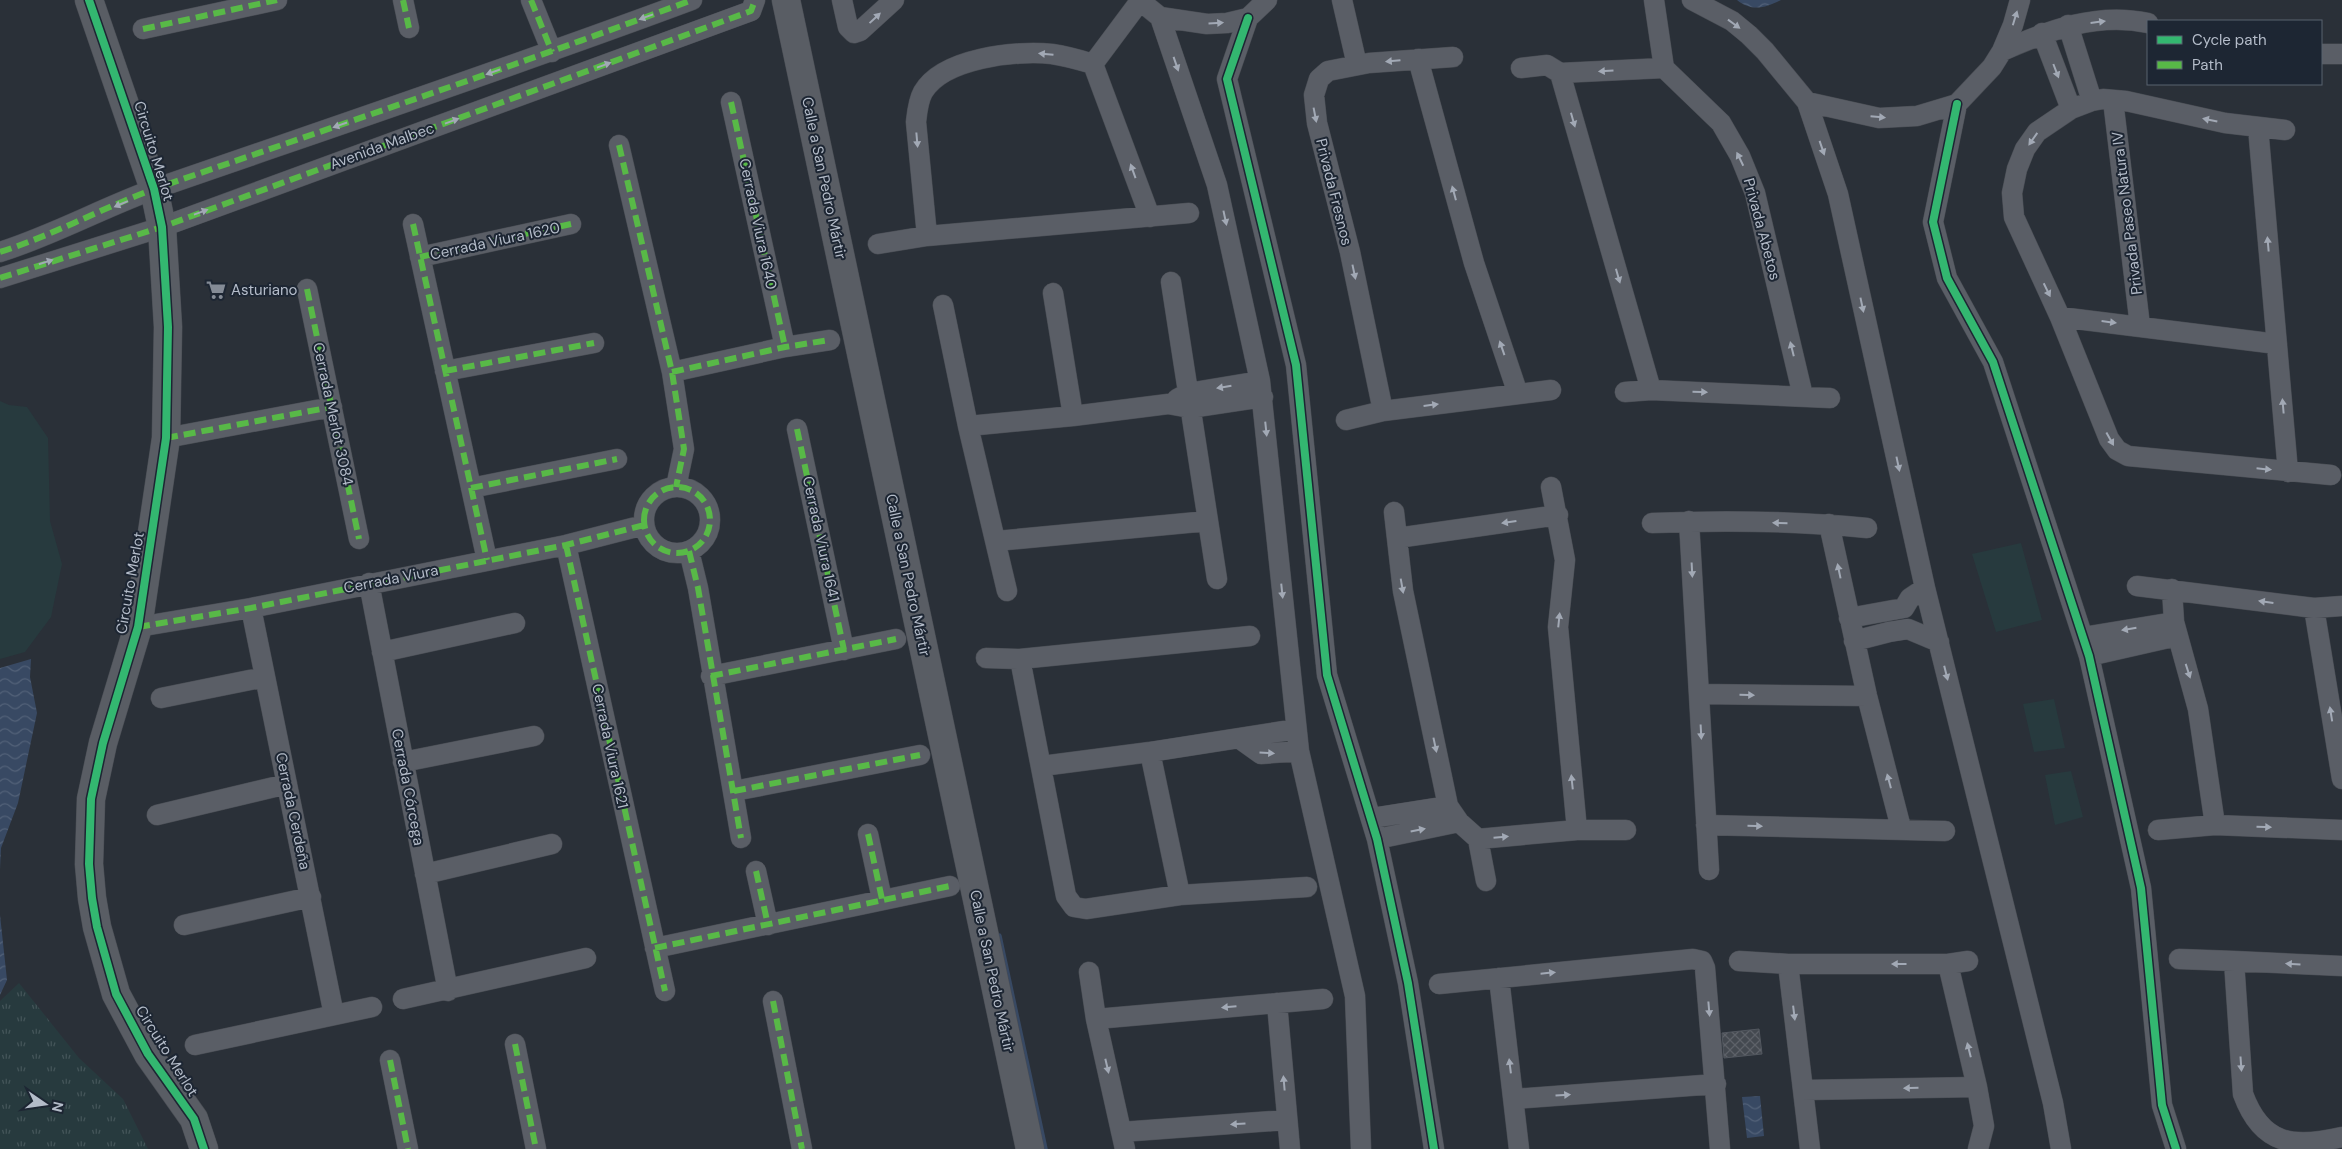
<svg xmlns="http://www.w3.org/2000/svg" width="2342" height="1149" viewBox="0 0 2342 1149" font-family="'DM Sans',sans-serif">
<style>
.green{fill:#273a3e}
.park{fill:url(#park-tufts)}
.water{fill:url(#water-waves)}
.lines{fill:none;stroke-linecap:round;stroke-linejoin:round}
.stream{stroke:#384963;stroke-width:5.5}
.building{fill:url(#building-cross-hatch);stroke:#52575f}
.street-casing{stroke:#484c53;stroke-width:21}
.secondary-casing{stroke:#484c53;stroke-width:29}
.street{stroke:#5a5e66;stroke-width:20}
.secondary{stroke:#595d64;stroke-width:28}
.quiet{stroke:#58b947;stroke-width:6;stroke-dasharray:12 6;stroke-linecap:butt}
.cycleway-casing{stroke:#1d2633;stroke-width:11}
.cycleway{stroke:#33b770;stroke-width:8}
.oneway{fill:#a2a9b5}
.labels{text-anchor:middle;stroke-width:4;stroke-linejoin:round;paint-order:stroke}
.street-label{font-size:15px;fill:#b4bcc9;stroke:#1d2633}
.poi-label{font-size:15px;fill:#b4bcc9;stroke:#1d2633;text-anchor:start}
</style>
<defs>
<pattern id="park-tufts" width="24" height="20" patternUnits="userSpaceOnUse" patternTransform="scale(1.25)"><rect width="24" height="20" fill="#273a3e"/><path d="M3 7l-1-3M5 7V3M7 7l1-3M15 17l-1-3M17 17v-4M19 17l1-3" fill="none" stroke="#445559"/></pattern>
<pattern id="water-waves" width="16" height="10" patternUnits="userSpaceOnUse" patternTransform="scale(1.25)"><rect width="16" height="10" fill="#384963"/><path d="M0 5q4-4 8 0t8 0" fill="none" stroke="#526178"/></pattern>
<pattern id="building-cross-hatch" width="8" height="8" patternUnits="userSpaceOnUse" patternTransform="scale(1.25)"><rect width="8" height="8" fill="#444950"/><path d="M0 0l8 8M0 8l8-8" fill="none" stroke="#5d6168"/></pattern>
</defs>
<rect width="100%" height="100%" fill="#2a3038"/>
<path class="green" d="M0 401 9 405 27 407 48 438 50 521 62 564 51 617 25 652 0 659Z
M2021 543 2042 620 1996 632 1972 554Z
M2054 699 2065 748 2034 752 2023 704Z
M2071 771 2083 817 2055 825 2045 775Z"/>
<path class="park" d="M19 983 79 1058 123 1099 148 1149H0V1001Z"/>
<path class="water" d="M1737 0H1781C1765 8 1752 12 1737 0Z
M31 659 30 677 37 713 18 803 1 848 0 869V668Z
M0 915 7 980 0 995Z
M1760 1096 1764 1136 1747 1138 1742 1097Z"/>
<g class="lines">
<path class="stream" d="M999 936 1045 1149"/>
</g>
<path class="building" d="M1759 1029 1762 1054 1724 1058 1722 1033Z"/>
<g class="lines">
<defs>
<path id="street" d="M403 0 409 28
M531 0 552 52
M842 0 848 27 854 33 860 31 894 0
M1139 0 1160 17 1207 24 1227 23 1248 18 1267 0
M1342 0 1357 65
M1654 0 1664 68 1721 123 1740 156 1755 193 1803 396
M1692 0 1732 21 1749 35 1765 51 1807 102 1879 118 1917 116 1957 104 1992 67 2002 51 2013 25 2020 0
M1160 17 1217 185 1260 381 1299 751 1355 996 1361 1149
M1248 18 1227 79 1296 365 1327 675 1377 839 1408 983 1434 1149
M2068 25 2092 101
M143 29 277 0
M2042 33 2071 109
M2002 51C2049 30 2097 12 2148 23
M2321 54H2342
M1418 59 1474 263 1518 394
M1093 64 1150 217
M1093 64 1140 1
M1521 68 1547 65 1560 73 1664 68
M1560 73 1651 390
M2113 100 2140 326
M731 102 785 347
M1807 102 1838 194 1925 588 2053 1103 2061 1149
M1957 104 1933 222 1947 278 1993 362 2089 656 2141 888 2162 1105 2176 1149
M2258 127 2288 472
M2285 130 2225 123 2126 101 2103 99 2092 101 2071 109 2037 132 2025 149 2017 169 2012 193 2014 217 2060 317 2109 439 2117 450 2128 456 2331 475
M619 145 672 372 684 449 676 487
M413 224 487 560
M927 236 916 122C917 113 918 101 923 92 943 58 1016 50 1052 54 1066 56 1080 60 1093 64
M878 244 927 236 1189 213
M0 252C54 235 104 207 157 188 336 126 515 66 692 0
M420 257 571 224
M0 278 162 227 751 11 755 0
M1171 282 1217 579
M307 289 359 539
M1053 293 1073 416
M943 305 968 426 1007 591
M2060 317 2277 344
M445 371 594 343
M672 372 785 347 830 340
M1625 392 1651 390 1830 398
M1177 399 1188 393 1260 381
M1383 411 1350 252 1317 123 1314 95 1319 79 1328 71 1369 63 1453 57
M1346 420 1383 411 1551 390
M968 426 1073 416 1168 404 1190 408 1263 397
M797 429 844 650
M166 438 332 407
M644 520a33 33 0 1 1 66 0a33 33 0 1 1-66 0Z
M1551 487 1565 560 1558 627 1577 830
M471 488 617 459
M1394 512 1403 591 1448 806 1459 822 1478 839 1577 830H1626
M1689 521 1709 870
M1652 523C1723 520 1796 521 1867 528
M1829 524 1867 696 1901 828
M1397 538 1558 515
M996 541 1208 521
M566 545 665 991
M689 551 698 588 741 838
M369 583 448 991
M2137 586 2314 608 2342 606
M2172 589 2174 622 2198 709 2215 825
M251 608 334 1015
M2314 608 2342 779
M1849 618 1904 608 1910 598 1925 588
M138 627 251 608 566 545 644 525
M2083 637 2174 622
M1854 641 1889 632 1908 629 1939 642
M382 652 515 623
M2089 656 2177 636
M986 658 1020 659 1250 636
M1020 659 1066 896 1074 907 1086 909 1180 895 1307 887
M711 676 896 639
M1699 694 1867 696
M161 698 265 677
M1240 739 1261 754 1299 751
M1150 752 1180 895
M403 762 534 736
M1042 766 1150 752 1296 729
M734 791 920 755
M157 815 287 784
M1372 818 1448 806
M1706 825 1945 831
M2158 830 2215 825 2342 830
M868 834 882 899
M1377 839 1459 822
M1478 839 1486 881
M756 871 768 925
M425 874 552 844
M184 925 311 897
M655 948 950 886
M2179 959 2234 961
M1739 961 1788 964H1948L1968 961
M1788 964 1810 1149
M1948 964 1977 1087 1984 1126 1978 1149
M2342 966 2234 961 2243 1094C2262 1146 2294 1148 2342 1137
M1089 972 1096 1019 1125 1149
M1499 978 1519 1149
M1439 984 1693 959 1702 961 1705 968 1720 1149
M403 999 586 958
M773 1001 802 1149
M1277 1003 1290 1149
M1096 1019 1323 999
M515 1044 536 1149
M195 1045 372 1007
M390 1060 408 1149
M1804 1090 1977 1087
M1514 1099 1716 1084
M1121 1132 1287 1120"/>
<path id="secondary" d="M89 0 154 189 162 227 168 327 166 438 138 627 103 743 91 799 89 864 92 898 97 927 116 994 148 1054 194 1119 204 1149
M786 0 1030 1149"/>
</defs>
<use href="#street" class="street-casing"/>
<use href="#secondary" class="secondary-casing"/>
<use href="#street" class="street"/>
<use href="#secondary" class="secondary"/>
<path class="quiet" d="M403 0 409 28
M531 0 552 52
M143 29 277 0
M731 102 785 347
M619 145 672 372 684 449 676 487
M413 224 487 560
M0 252C54 235 104 207 157 188 336 126 515 66 692 0
M420 257 571 224
M0 278 162 227 751 11 755 0
M307 289 359 539
M445 371 594 343
M672 372 785 347 830 340
M797 429 844 650
M166 438 332 407
M644 520a33 33 0 1 1 66 0a33 33 0 1 1-66 0Z
M471 488 617 459
M566 545 665 991
M689 551 698 588 741 838
M138 627 251 608 566 545 644 525
M711 676 896 639
M734 791 920 755
M868 834 882 899
M756 871 768 925
M655 948 950 886
M773 1001 802 1149
M515 1044 536 1149
M390 1060 408 1149"/>
<defs>
<path id="cycleway" d="M89 0 154 189 162 227 168 327 166 438 138 627 103 743 91 799 89 864 92 898 97 927 116 994 148 1054 194 1119 204 1149
M1248 18 1227 79 1296 365 1327 675 1377 839 1408 983 1434 1149
M1957 104 1933 222 1947 278 1993 362 2089 656 2141 888 2162 1105 2176 1149"/>
</defs>
<use href="#cycleway" class="cycleway-casing"/>
<use href="#cycleway" class="cycleway"/>
</g>
<defs><path id="oneway-solid" d="M-6-.8H1V-3.2L6.5 0L1 3.2V.8H-6Z" transform="scale(1.25)"/></defs>
<g class="oneway">
<use href="#oneway-solid" transform="translate(646 17) rotate(160)"/>
<use href="#oneway-solid" transform="translate(875 18) rotate(-43)"/>
<use href="#oneway-solid" transform="translate(2015 18) rotate(-73)"/>
<use href="#oneway-solid" transform="translate(2098 22) rotate(-7)"/>
<use href="#oneway-solid" transform="translate(1216 23) rotate(-4)"/>
<use href="#oneway-solid" transform="translate(1734 24) rotate(36)"/>
<use href="#oneway-solid" transform="translate(1046 54) rotate(-175)"/>
<use href="#oneway-solid" transform="translate(1393 61) rotate(175)"/>
<use href="#oneway-solid" transform="translate(1176 64) rotate(71)"/>
<use href="#oneway-solid" transform="translate(604 65) rotate(-20)"/>
<use href="#oneway-solid" transform="translate(1606 71) rotate(177)"/>
<use href="#oneway-solid" transform="translate(2056 71) rotate(69)"/>
<use href="#oneway-solid" transform="translate(493 72) rotate(161)"/>
<use href="#oneway-solid" transform="translate(1315 115) rotate(79)"/>
<use href="#oneway-solid" transform="translate(1878 117) rotate(5)"/>
<use href="#oneway-solid" transform="translate(1573 120) rotate(74)"/>
<use href="#oneway-solid" transform="translate(2210 120) rotate(-168)"/>
<use href="#oneway-solid" transform="translate(452 121) rotate(-20)"/>
<use href="#oneway-solid" transform="translate(340 125) rotate(161)"/>
<use href="#oneway-solid" transform="translate(2033 139) rotate(125)"/>
<use href="#oneway-solid" transform="translate(917 140) rotate(85)"/>
<use href="#oneway-solid" transform="translate(1822 148) rotate(71)"/>
<use href="#oneway-solid" transform="translate(1740 159) rotate(-116)"/>
<use href="#oneway-solid" transform="translate(1133 171) rotate(-110)"/>
<use href="#oneway-solid" transform="translate(1454 193) rotate(-105)"/>
<use href="#oneway-solid" transform="translate(121 204) rotate(157)"/>
<use href="#oneway-solid" transform="translate(201 212) rotate(-20)"/>
<use href="#oneway-solid" transform="translate(1225 218) rotate(78)"/>
<use href="#oneway-solid" transform="translate(2268 244) rotate(-95)"/>
<use href="#oneway-solid" transform="translate(46 262) rotate(-18)"/>
<use href="#oneway-solid" transform="translate(1354 272) rotate(78)"/>
<use href="#oneway-solid" transform="translate(1618 276) rotate(74)"/>
<use href="#oneway-solid" transform="translate(2047 290) rotate(64)"/>
<use href="#oneway-solid" transform="translate(1862 305) rotate(78)"/>
<use href="#oneway-solid" transform="translate(2109 322) rotate(7)"/>
<use href="#oneway-solid" transform="translate(1502 348) rotate(-109)"/>
<use href="#oneway-solid" transform="translate(1792 349) rotate(-104)"/>
<use href="#oneway-solid" transform="translate(1224 387) rotate(171)"/>
<use href="#oneway-solid" transform="translate(1700 392) rotate(2)"/>
<use href="#oneway-solid" transform="translate(1431 405) rotate(-7)"/>
<use href="#oneway-solid" transform="translate(2283 406) rotate(-95)"/>
<use href="#oneway-solid" transform="translate(1266 429) rotate(84)"/>
<use href="#oneway-solid" transform="translate(2110 439) rotate(61)"/>
<use href="#oneway-solid" transform="translate(1898 464) rotate(78)"/>
<use href="#oneway-solid" transform="translate(2264 469) rotate(6)"/>
<use href="#oneway-solid" transform="translate(1509 522) rotate(172)"/>
<use href="#oneway-solid" transform="translate(1780 523) rotate(-179)"/>
<use href="#oneway-solid" transform="translate(1692 570) rotate(87)"/>
<use href="#oneway-solid" transform="translate(1839 571) rotate(-102)"/>
<use href="#oneway-solid" transform="translate(1402 586) rotate(80)"/>
<use href="#oneway-solid" transform="translate(1282 591) rotate(84)"/>
<use href="#oneway-solid" transform="translate(2266 602) rotate(-172)"/>
<use href="#oneway-solid" transform="translate(1559 620) rotate(-84)"/>
<use href="#oneway-solid" transform="translate(2129 629) rotate(171)"/>
<use href="#oneway-solid" transform="translate(2188 671) rotate(72)"/>
<use href="#oneway-solid" transform="translate(1946 673) rotate(76)"/>
<use href="#oneway-solid" transform="translate(1747 695) rotate(1)"/>
<use href="#oneway-solid" transform="translate(2331 714) rotate(-99)"/>
<use href="#oneway-solid" transform="translate(1701 732) rotate(87)"/>
<use href="#oneway-solid" transform="translate(1435 745) rotate(78)"/>
<use href="#oneway-solid" transform="translate(1267 753) rotate(3)"/>
<use href="#oneway-solid" transform="translate(1889 781) rotate(-105)"/>
<use href="#oneway-solid" transform="translate(1572 782) rotate(-96)"/>
<use href="#oneway-solid" transform="translate(1755 826) rotate(1)"/>
<use href="#oneway-solid" transform="translate(2264 827) rotate(2)"/>
<use href="#oneway-solid" transform="translate(1418 830) rotate(-11)"/>
<use href="#oneway-solid" transform="translate(1501 837) rotate(-5)"/>
<use href="#oneway-solid" transform="translate(1899 964) rotate(180)"/>
<use href="#oneway-solid" transform="translate(2293 964) rotate(-177)"/>
<use href="#oneway-solid" transform="translate(1548 973) rotate(-6)"/>
<use href="#oneway-solid" transform="translate(1229 1007) rotate(175)"/>
<use href="#oneway-solid" transform="translate(1709 1009) rotate(85)"/>
<use href="#oneway-solid" transform="translate(1794 1013) rotate(83)"/>
<use href="#oneway-solid" transform="translate(1969 1050) rotate(-104)"/>
<use href="#oneway-solid" transform="translate(2241 1064) rotate(86)"/>
<use href="#oneway-solid" transform="translate(1107 1066) rotate(77)"/>
<use href="#oneway-solid" transform="translate(1510 1066) rotate(-97)"/>
<use href="#oneway-solid" transform="translate(1284 1083) rotate(-95)"/>
<use href="#oneway-solid" transform="translate(1911 1088) rotate(179)"/>
<use href="#oneway-solid" transform="translate(1563 1095) rotate(-4)"/>
<use href="#oneway-solid" transform="translate(1238 1124) rotate(176)"/>
</g>
<defs>
<symbol id="supermarket-bare" viewBox="-9 -9 18 18"><path d="M-6-5.5h2.5l.6 2H6L4.5 2H-2.5L-4.4-4H-6ZM-1.5 3.2a1.3 1.3 0 1 0 .1 0ZM3 3.2a1.3 1.3 0 1 0 .1 0Z" fill="#848b96" stroke="#1d2633" stroke-width="2.5" paint-order="stroke"/></symbol>
</defs>
<g fill-rule="evenodd">
<use href="#supermarket-bare" x="202" y="276" width="28" height="28"/>
</g>
<g class="labels">
<g class="street-label">
<text transform="translate(382 146) rotate(-20)" y="5">Avenida Malbec</text>
<text transform="translate(154 151) rotate(73)" y="5">Circuito Merlot</text>
<text transform="translate(824 178) rotate(78)" y="5">Calle a San Pedro Mártir</text>
<text transform="translate(1334 192) rotate(76)" y="5">Privada Fresnos</text>
<text transform="translate(2127 213) rotate(-97)" y="5">Privada Paseo Natura IV</text>
<text transform="translate(758 224) rotate(78)" y="5">Cerrada Viura 1640</text>
<text transform="translate(1762 229) rotate(75)" y="5">Privada Abetos</text>
<text transform="translate(495 241) rotate(-12)" y="5">Cerrada Viura 1620</text>
<text transform="translate(333 414) rotate(78)" y="5">Cerrada Merlot 3084</text>
<text transform="translate(821 539) rotate(78)" y="5">Cerrada Viura 1641</text>
<text transform="translate(908 575) rotate(78)" y="5">Calle a San Pedro Mártir</text>
<text transform="translate(391 579) rotate(-11)" y="5">Cerrada Viura</text>
<text transform="translate(130 583) rotate(-80)" y="5">Circuito Merlot</text>
<text transform="translate(610 746) rotate(78)" y="5">Cerrada Viura 1621</text>
<text transform="translate(408 787) rotate(79)" y="5">Cerrada Córcega</text>
<text transform="translate(293 811) rotate(78)" y="5">Cerrada Cerdeña</text>
<text transform="translate(992 971) rotate(78)" y="5">Calle a San Pedro Mártir</text>
<text transform="translate(167 1051) rotate(58)" y="5">Circuito Merlot</text>
</g>
<g class="poi-label">
<text x="231" y="295">Asturiano</text>
</g>
</g>
<rect x="2147" y="20" width="175" height="65" fill="#1d2633" stroke="#59626f"/>
<rect x="2157" y="36" width="25" height="8" fill="#33b770" stroke="#59626f"/>
<text x="2192" y="45" font-size="15" fill="#b4bcc9">Cycle path</text>
<rect x="2157" y="61" width="25" height="8" fill="#58b947" stroke="#59626f"/>
<text x="2192" y="70" font-size="15" fill="#b4bcc9">Path</text>
<g transform="translate(45 1104) rotate(103)" stroke="#1d2633" stroke-width="4" paint-order="stroke">
<path d="M0-4L9 19L0 12L-9 19Z" fill="#b4bcc9"/>
<text y="-8" font-size="14" font-weight="bold" text-anchor="middle" fill="#b4bcc9">N</text>
</g>
</svg>
